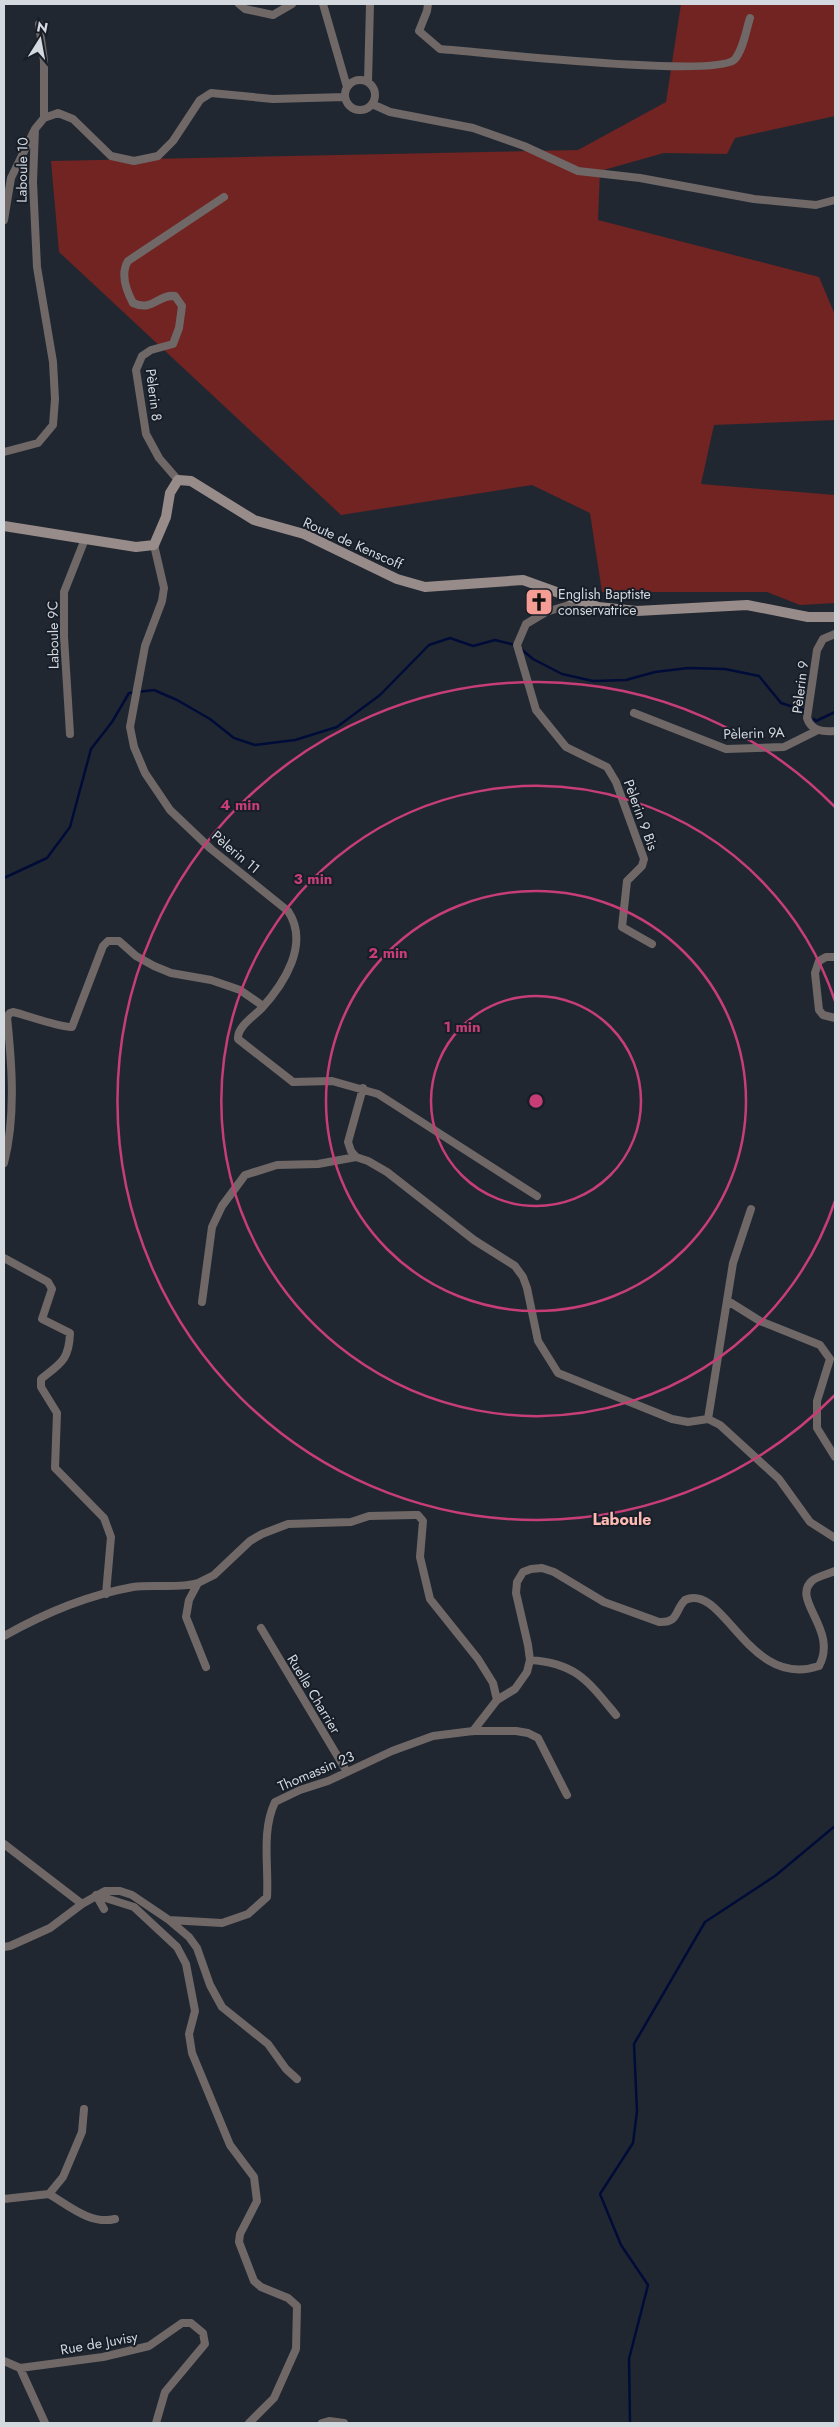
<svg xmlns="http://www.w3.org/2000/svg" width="839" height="2427" viewBox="0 0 839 2427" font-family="Jost,sans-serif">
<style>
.green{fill:#712422}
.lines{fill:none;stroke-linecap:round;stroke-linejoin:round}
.stream{stroke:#000c38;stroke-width:2.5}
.street{stroke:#6f6867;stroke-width:8}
.secondary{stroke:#988c8b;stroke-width:10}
.ring{fill:none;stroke:#c63e75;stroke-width:2.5}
.labels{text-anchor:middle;stroke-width:4;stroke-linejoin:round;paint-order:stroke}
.street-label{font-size:14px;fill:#d4d8df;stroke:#171e27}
.poi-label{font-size:14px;fill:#d4d8df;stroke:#171e27;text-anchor:start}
.quarter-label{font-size:16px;font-weight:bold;fill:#febab3;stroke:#171e27}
.centre{fill:#c63e75;stroke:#171e27;stroke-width:2.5}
.ring-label{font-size:15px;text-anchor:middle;font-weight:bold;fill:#c63e75;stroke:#171e27;stroke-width:4;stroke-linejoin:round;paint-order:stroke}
</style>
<rect width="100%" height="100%" fill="#212731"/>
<path class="green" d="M681 4H835V116L735 138 727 154 664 153 600 171 598 220 819 277 835 315V420L714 425 701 484 835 495V603L800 605 767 592H602L590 513 532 485 341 515 59 252 51 161 578 150 666 102Z"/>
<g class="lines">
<path class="stream" d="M521 649 533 659 562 674 593 681 626 680 655 672 688 668 725 669 759 676 781 703 803 710
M814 719 816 721 835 712
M4 878 47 858 70 827 91 749 112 722 129 693 154 690 177 700 210 719 234 738 255 745 295 740 337 727 380 695 429 645 450 638 473 646 495 640 515 645
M630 2423 629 2359 648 2285 621 2245 600 2194 633 2143 637 2111 634 2044 705 1922 775 1876 835 1826"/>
<path class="street" d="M239 4 245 9 273 15 292 4
M323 4 347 87
M428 4 427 11 419 31 440 49C481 52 712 78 734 60 743 51 746 30 750 18
M39 24 44 61V118
M345 95a15 15 0 1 1 30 0a15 15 0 1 1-30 0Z
M368 82 370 4
M372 104 390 112 473 128 524 146 578 171 640 178 754 199 816 205 835 200
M4 220 11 178 34 131
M4 452 38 443 53 425 55 399 53 362 37 267 33 182 35 129 44 118 58 113 73 119 111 156 134 161 158 156 173 141 200 100 211 93 273 99 345 97
M178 480 159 458 146 434 136 370 142 356 151 350 173 344 179 328 182 306 175 296C158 294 153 312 133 303 126 290 120 274 128 261L224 197
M154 545 164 588 162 601 145 646 130 727 134 747 145 773 170 810 211 849 288 911C310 944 284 984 261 1009 253 1017 237 1027 238 1039L293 1082 332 1081 378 1094 537 1196
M582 601 546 612 526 624 517 645 536 710 566 747 607 767 616 782 644 859 642 866 627 881 622 927 652 944
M835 634 823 639 817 650 807 718C811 731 823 732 835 731
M634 713 726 749 784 747 818 730
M70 734 64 637V592L85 539
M835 957H826L819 961 815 973 819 1010 823 1015 835 1018
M363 1088 348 1142 351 1151 356 1157 368 1161 387 1172 474 1240 515 1266 523 1277 527 1288 538 1341 558 1373 672 1419 688 1422 708 1419 720 1425 779 1479 810 1522 835 1538
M4 1163C16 1116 12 1065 7 1017L10 1013 13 1012C26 1015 61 1028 72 1027L103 946 108 941H119L136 956 154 966 171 973 211 980 240 990 263 1006
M4 1258 48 1282 52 1289 42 1319 70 1333C69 1360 61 1363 41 1379V1387L57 1413 55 1468 104 1518 111 1537 106 1594
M728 1301 760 1321 820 1345 830 1359 817 1401V1428L835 1457
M202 1302 212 1227 222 1206 245 1175 277 1165 318 1164 356 1157
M708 1419 733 1263 751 1209
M261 1628 347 1772
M4 1636C43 1614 88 1595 133 1587 155 1584 177 1589 198 1583
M530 1660C576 1663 588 1681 616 1715
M206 1667 186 1617 189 1600 198 1583 214 1575 250 1541 262 1534 288 1524 351 1522 369 1516 414 1515H418L423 1521 420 1557 430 1599 478 1659 493 1683 497 1700
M473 1731 497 1700 515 1689 527 1672 530 1660 528 1645 516 1593 517 1582 523 1572 531 1569 542 1568 554 1572 604 1602 659 1622C679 1623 674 1611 685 1600 724 1582 748 1690 819 1666 839 1629 789 1599 813 1580 819 1576 828 1574 835 1571
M4 1844 82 1904
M96 1895 134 1907 177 1947 186 1964 195 2011 189 2034 192 2053 230 2145 254 2177 257 2201 240 2234 239 2242 254 2281 261 2287 288 2298 297 2306 296 2349 274 2398 249 2423
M96 1895 104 1909
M169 1920 189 1937 197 1948 210 1985 222 2007 268 2044 286 2069 297 2079
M4 1947 10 1946 50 1928 82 1904 105 1891H120L132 1895 169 1920 222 1923 248 1914 267 1897C269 1865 261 1832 275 1802L300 1790 328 1781 392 1751 433 1736 473 1731H516L528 1733 538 1738 567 1795
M49 2194C69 2206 91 2225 115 2219
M4 2199 49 2194 63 2177 82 2132 84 2109
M4 2361 20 2368 103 2357 149 2346 182 2323H191L203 2333 205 2344 165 2392 156 2423
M20 2368 45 2423
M322 2423 329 2421 344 2423"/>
<path class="secondary" d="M4 526 136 547 154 545 166 517 170 493 178 480 191 481 254 520 304 534 397 579 425 587 523 580 598 607 637 611 747 605 808 617H835"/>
</g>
<g class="ring">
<circle cx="536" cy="1101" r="105"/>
<circle cx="536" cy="1101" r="210"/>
<path d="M835 1201A315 315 0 1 1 835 1001"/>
<path d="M835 1395A419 419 0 1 1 835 807"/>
</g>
<defs>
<symbol id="church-square" viewBox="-11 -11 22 22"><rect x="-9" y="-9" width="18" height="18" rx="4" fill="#f59c94" stroke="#171e27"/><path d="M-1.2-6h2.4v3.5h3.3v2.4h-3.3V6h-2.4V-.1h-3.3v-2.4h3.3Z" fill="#111"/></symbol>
</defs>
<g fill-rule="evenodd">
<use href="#church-square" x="523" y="586" width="32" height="32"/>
</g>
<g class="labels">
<g class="street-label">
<text transform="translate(22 170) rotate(-89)" y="5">Laboule 10</text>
<text transform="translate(154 395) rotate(83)" y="5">Pèlerin 8</text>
<text transform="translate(353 543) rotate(24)" y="5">Route de Kenscoff</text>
<text transform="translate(53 635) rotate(-91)" y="5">Laboule 9C</text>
<text transform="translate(800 687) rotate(-83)" y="5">Pèlerin 9</text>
<text transform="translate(754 733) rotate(-2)" y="5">Pèlerin 9A</text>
<text transform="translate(641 815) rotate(70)" y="5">Pèlerin 9 Bis</text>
<text transform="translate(236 852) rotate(40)" y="5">Pèlerin 11</text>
<text transform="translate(314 1694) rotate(59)" y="5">Ruelle Charrier</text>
<text transform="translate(316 1771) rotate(-23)" y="5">Thomassin 23</text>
<text transform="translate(99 2343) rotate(-10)" y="5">Rue de Juvisy</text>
</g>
<g class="poi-label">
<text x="558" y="599">English Baptiste<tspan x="558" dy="16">conservatrice</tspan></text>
</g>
<g class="quarter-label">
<text x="622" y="1525">Laboule</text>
</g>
</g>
<circle cx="536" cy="1101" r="8" class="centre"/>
<g class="ring-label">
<text x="240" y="810">4 min</text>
<text x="313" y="884">3 min</text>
<text x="388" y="958">2 min</text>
<text x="462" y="1032">1 min</text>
</g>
<rect width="839" height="2427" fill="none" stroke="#d4d8df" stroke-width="10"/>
<g transform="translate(40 40) rotate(11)" stroke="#171e27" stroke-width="4" paint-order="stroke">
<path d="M0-4L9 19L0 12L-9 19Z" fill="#d4d8df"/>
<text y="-8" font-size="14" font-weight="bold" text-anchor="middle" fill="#d4d8df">N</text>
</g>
</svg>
